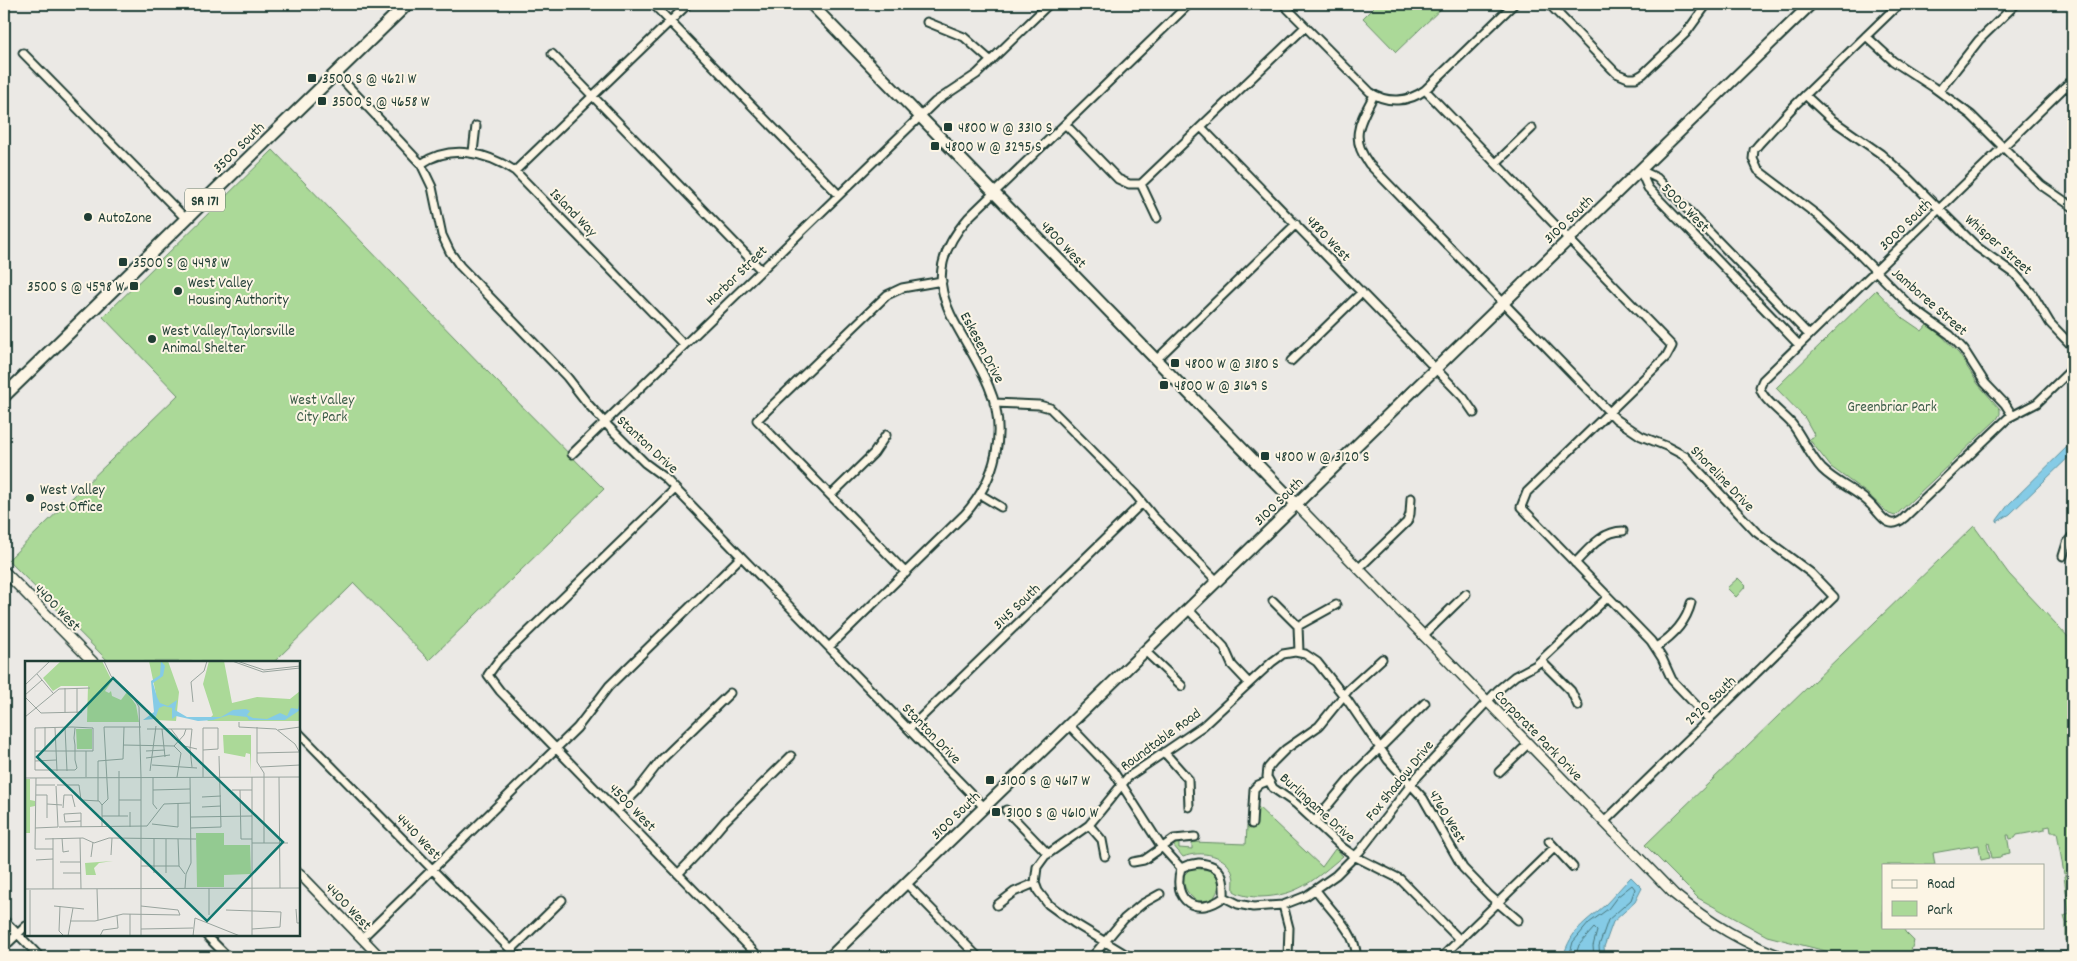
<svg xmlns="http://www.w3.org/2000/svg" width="2077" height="961" viewBox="0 0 2077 961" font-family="Dekko,sans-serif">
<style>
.green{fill:#abd998;stroke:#658b66}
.water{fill:#85cbe6;stroke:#5c929f}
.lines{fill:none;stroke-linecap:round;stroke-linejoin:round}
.shore{stroke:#48767b;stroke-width:1}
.minor-casing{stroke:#1f3d34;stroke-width:11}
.tertiary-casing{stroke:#1f3d34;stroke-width:12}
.secondary-casing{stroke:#1f3d34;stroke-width:14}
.primary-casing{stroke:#1f3d34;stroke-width:15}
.minor{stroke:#fcf5e5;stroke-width:7}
.tertiary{stroke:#fcf5e5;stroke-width:9}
.secondary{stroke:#fcf5e5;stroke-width:10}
.primary{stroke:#fcf5e5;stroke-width:11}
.poi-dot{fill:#1f3d34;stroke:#fcf5e5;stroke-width:2}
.labels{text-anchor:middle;stroke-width:4;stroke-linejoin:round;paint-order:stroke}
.shield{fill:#fcf5e5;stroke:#617469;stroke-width:1}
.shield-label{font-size:14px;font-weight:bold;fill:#1f3d34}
.poi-label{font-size:15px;fill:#1f3d34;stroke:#fcf5e5;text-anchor:start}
.street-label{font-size:15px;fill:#1f3d34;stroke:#fcf5e5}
.park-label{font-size:15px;fill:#3b5c48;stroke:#fcf5e5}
.inset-road{fill:none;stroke:#99a49e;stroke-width:1}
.view{fill:#0f766e;fill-opacity:0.15;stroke:#0f766e;stroke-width:2.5}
.inset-edge{fill:none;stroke:#1f3d34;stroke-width:2.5}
</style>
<rect width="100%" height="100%" fill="#ebe9e5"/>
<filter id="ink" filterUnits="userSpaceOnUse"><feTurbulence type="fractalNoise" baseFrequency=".02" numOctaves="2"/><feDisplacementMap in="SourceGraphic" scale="10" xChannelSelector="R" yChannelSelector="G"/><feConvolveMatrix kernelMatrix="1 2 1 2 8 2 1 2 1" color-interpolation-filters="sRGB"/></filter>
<g filter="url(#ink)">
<path class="green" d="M1377 4H1446L1396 52 1363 18Z
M273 150 488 372 604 489 429 660 354 583 274 662H109L8 560 178 395 103 317Z
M1876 290 1903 318 1922 331 1927 325 1942 336 1959 354 1978 384 2000 409V414L1997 419 1895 516 1889 514 1868 494 1831 467 1809 439 1815 436 1805 418 1776 388Z
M1974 526 2009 574 2073 642V872L2064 874 2057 832H2051L2050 826 2045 827V830L2017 835 2015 838 2010 839 2009 835H2007L2010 853 2001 855V857L1992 858 1989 843 1987 844 1990 858 1981 860 1979 845 1933 853 1935 865H1883V927H1904L1905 932 1914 941 1909 957 1849 955V957L1767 936 1698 898 1645 845Z
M1738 578 1746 586 1736 597 1727 588Z
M1257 806 1322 867 1335 849 1343 856C1315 879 1299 896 1260 897 1252 897 1241 896 1234 891 1233 886 1235 880 1233 875 1228 854 1200 850 1183 857L1173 845 1179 842V848L1192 849V842L1246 844 1247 826H1256Z
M1191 868 1211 870C1222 879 1220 890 1212 900L1197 901C1188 895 1183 887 1183 876Z
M2068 875 2069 882H2073V940L2066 941V923L2064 916 2069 914 2064 876Z"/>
<path class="water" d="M2073 441V453L2010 514 1997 522V520L2009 504Z
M1631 877 1642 888 1635 902 1613 922 1604 947 1605 957H1563C1572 929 1583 924 1604 906 1613 897 1622 886 1631 877Z"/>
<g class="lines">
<path class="shore" d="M1569 957 1573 942 1589 923 1608 909 1617 897 1632 885 1635 889 1631 900 1608 920 1599 946 1600 957
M1575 957 1579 945 1594 928 1597 931 1593 946 1594 957"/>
<defs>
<path id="minor" d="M653 4 839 195
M1283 4 1370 92C1387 104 1409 102 1425 90L1514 4
M1549 4 1616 73 1628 78H1636L1643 74 1686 33 1707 4
M1899 4 1795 105 1759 144 1754 150 1753 159 1758 170 1817 215 1856 251 1911 307 1950 335 1964 350 1985 383 2005 404 2012 415
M927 22 964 37 991 61
M1866 36 1893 61 1933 87 1971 115 2041 185 2073 207
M23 53 186 219
M552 54 761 270
M336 73 421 164 432 187 442 235 450 252 460 266 567 377 588 404 610 428 645 463 664 477 984 807
M2073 79 1763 380 1760 387C1761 399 1784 414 1792 424 1803 438 1809 455 1822 469 1836 483 1854 489 1868 502 1880 512 1887 533 1904 518L2008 418 2037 403 2073 368
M2067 86 2073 92
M1425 90 1672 346 1666 357 1527 492 1521 507 1651 641 1662 658 1672 680 1709 719
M1939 91 1979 40 2016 4
M1374 95C1360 122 1349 137 1369 164L1616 419 1641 436 1666 446 1685 456 1756 532 1811 573 1834 597 1604 822
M1805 95 1831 119 1881 154 1907 177 1977 247 2015 274 2032 293 2050 323 2073 347
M1065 124 1118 179 1129 184H1141L1157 218
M1201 127 1463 397 1474 413
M473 152 476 126
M1496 163 1532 128
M421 164C451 144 486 152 515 171L684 345
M1640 170 1657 178 1809 335
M1640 170 1648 188 1799 345
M515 171 688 4
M1141 184 1305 27
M1156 360 1296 224
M1291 361 1362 292
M994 403 1039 405 1050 408 1135 494 1152 515 1217 581
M572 454 935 102 977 74 1049 4
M675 489 498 661 488 675 500 691 759 957
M831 495 874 453 886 435
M981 495 1001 507
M2063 556 2067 543 2073 535
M1575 563C1589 549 1602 531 1623 531
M1358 569 1407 522 1410 514 1411 498
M906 573 757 420 887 295 902 288 942 281
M1273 601 1298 626 1299 652
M1188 609 1224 647 1232 665 1248 682
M1298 626 1336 605
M1423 636 1466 594
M829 647 965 514C996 479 1008 431 989 387 964 324 908 287 968 218L1189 4
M1656 647C1673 636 1686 623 1691 603
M1145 651 1182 686
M1382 659 1349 689 1319 726 1286 749 1274 761 1268 768 1267 777 1273 788 1296 804 1342 847 1356 857 1400 879 1460 940
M1541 661 1571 691 1578 706
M1069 725 1113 771 1161 846 1181 868
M909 729 1142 503
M299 733 518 957
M1164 752 1188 779 1189 807
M1499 772 1528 744
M1006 810 1048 854
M617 811 637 791 661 760 730 693
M1314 822 1353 775 1425 703
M1252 824 1254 789 1258 785 1268 781
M1089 825 1102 840 1105 856
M1549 841 1573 867
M1133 862 1144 860 1174 839 1195 837
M1199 863C1222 865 1225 877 1224 897 1197 918 1171 901 1181 868L1188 865Z
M678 874 698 853 725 821 791 756
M906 883 978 957
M1316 890C1329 909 1358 934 1356 957
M1224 897 1238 904 1253 907 1283 905 1306 896 1336 875 1360 851 1417 777 1498 690 1515 676 1536 665 1608 597
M997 905 1014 892 1035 883
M1283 905 1289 928 1288 957
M4 920 40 957
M206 935 228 957
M362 938 577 728 609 686 741 557
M4 947 26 926
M511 950 562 900
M1092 957 1124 919 1142 904 1160 894
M1130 957 1074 923 1048 904 1038 891 1035 883 1037 867 1045 856 1089 825 1128 777 1203 726 1272 662 1283 654 1295 652 1305 654 1317 662 1348 701 1388 760 1423 798 1463 868 1490 896 1518 920
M1442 957 1554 848"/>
<path id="tertiary" d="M1296 504 1674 894C1707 921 1742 943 1783 957
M4 571 93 662
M299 873 380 957
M2025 957H2073"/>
<path id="secondary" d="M811 4 1296 504
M830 957 1811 4"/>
<path id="primary" d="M4 396 407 4"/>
</defs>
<use href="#minor" class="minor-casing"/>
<use href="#tertiary" class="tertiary-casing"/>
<use href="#secondary" class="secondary-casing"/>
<use href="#primary" class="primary-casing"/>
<use href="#minor" class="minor"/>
<use href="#tertiary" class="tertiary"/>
<use href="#secondary" class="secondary"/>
<use href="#primary" class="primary"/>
</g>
</g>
<g class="poi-dot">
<rect x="307" y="73" width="10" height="10" rx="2.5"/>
<rect x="317" y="96" width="10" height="10" rx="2.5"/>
<rect x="943" y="122" width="10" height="10" rx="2.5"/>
<rect x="930" y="141" width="10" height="10" rx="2.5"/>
<circle cx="88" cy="217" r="5"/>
<rect x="118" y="257" width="10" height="10" rx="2.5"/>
<rect x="129" y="281" width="10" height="10" rx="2.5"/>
<circle cx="178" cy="291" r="5"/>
<circle cx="152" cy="339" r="5"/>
<rect x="1170" y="358" width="10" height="10" rx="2.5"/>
<rect x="1159" y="380" width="10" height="10" rx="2.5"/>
<rect x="1260" y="451" width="10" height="10" rx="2.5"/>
<circle cx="30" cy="498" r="5"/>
<rect x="985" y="775" width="10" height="10" rx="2.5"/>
<rect x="991" y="807" width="10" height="10" rx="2.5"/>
</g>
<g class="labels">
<rect class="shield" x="185" y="188.5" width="40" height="23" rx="4"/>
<g class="shield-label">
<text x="205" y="205">SR 171</text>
</g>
<g class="poi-label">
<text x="322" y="83">3500 S @ 4621 W</text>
<text x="332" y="106">3500 S @ 4658 W</text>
<text x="958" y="132">4800 W @ 3310 S</text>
<text x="945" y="151">4800 W @ 3295 S</text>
<text x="98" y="222">AutoZone</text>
<text x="133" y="267">3500 S @ 4498 W</text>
<text x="188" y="287">West Valley<tspan x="188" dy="17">Housing Authority</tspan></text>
<text x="124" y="291" text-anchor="end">3500 S @ 4598 W</text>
<text x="162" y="335">West Valley/Taylorsville<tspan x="162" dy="17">Animal Shelter</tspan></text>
<text x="1185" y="368">4800 W @ 3180 S</text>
<text x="1174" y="390">4800 W @ 3169 S</text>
<text x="1275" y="461">4800 W @ 3120 S</text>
<text x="40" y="494">West Valley<tspan x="40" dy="17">Post Office</tspan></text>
<text x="1000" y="785">3100 S @ 4617 W</text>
<text x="1006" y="817">3100 S @ 4610 W</text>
</g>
<g class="street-label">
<text transform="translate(238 147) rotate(-44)" y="5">3500 South</text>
<text transform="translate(1686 207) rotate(46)" y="5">5000 West</text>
<text transform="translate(574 212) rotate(46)" y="5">Island Way</text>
<text transform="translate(1568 219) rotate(-44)" y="5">3100 South</text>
<text transform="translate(1905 224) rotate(-44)" y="5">3000 South</text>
<text transform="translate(1329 238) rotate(46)" y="5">4880 West</text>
<text transform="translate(1064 244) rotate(46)" y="5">4800 West</text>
<text transform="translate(1999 244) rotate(41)" y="5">Whisper Street</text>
<text transform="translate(736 275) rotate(-44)" y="5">Harbor Street</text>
<text transform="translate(1930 301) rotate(41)" y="5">Jamboree Street</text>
<text transform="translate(983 347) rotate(62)" y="5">Eskesen Drive</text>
<text transform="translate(648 444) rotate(43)" y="5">Stanton Drive</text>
<text transform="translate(1723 478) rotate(46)" y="5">Shoreline Drive</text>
<text transform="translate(1278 501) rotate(-44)" y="5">3100 South</text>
<text transform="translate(1016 606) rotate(-44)" y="5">3145 South</text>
<text transform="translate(58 607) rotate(46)" y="5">4400 West</text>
<text transform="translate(1710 700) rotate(-44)" y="5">2920 South</text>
<text transform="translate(932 733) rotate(46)" y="5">Stanton Drive</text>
<text transform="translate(1539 735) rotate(46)" y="5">Corporate Park Drive</text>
<text transform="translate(1160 739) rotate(-36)" y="5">Roundtable Road</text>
<text transform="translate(1399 780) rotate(-51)" y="5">Fox Shadow Drive</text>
<text transform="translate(633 807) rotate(46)" y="5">4500 West</text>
<text transform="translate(1318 807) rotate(42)" y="5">Burlingame Drive</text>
<text transform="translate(955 815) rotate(-44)" y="5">3100 South</text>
<text transform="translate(1448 816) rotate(59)" y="5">4760 West</text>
<text transform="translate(419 836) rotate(46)" y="5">4440 West</text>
<text transform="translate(349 906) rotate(46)" y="5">4400 West</text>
</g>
<g class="park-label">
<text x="322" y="404">West Valley<tspan x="322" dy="17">City Park</tspan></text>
<text x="1892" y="411">Greenbriar Park</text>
</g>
</g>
<g transform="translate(25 661)">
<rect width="275" height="275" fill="#ebe9e5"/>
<path d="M36 0H77L87 20 80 30 84 32 86 30 87 35 96 39 102 31 111 44 114 61H62L63 25H36L28 30 18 17ZM124 0H143L154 31 151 60 130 59 131 33ZM184 0H199L207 42 232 36 265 38 275 30V60H182L188 54 178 23ZM51 68H67V88H52ZM198 74H226V114L225 93 221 92 220 96 199 92ZM0 118H5V139L10 140V145L5 146V172H0ZM171 172H199V184H225L226 213 199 214V226H172ZM88 200 74 202 69 207 71 214H61L60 202Z" fill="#abd998"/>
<path d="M136 0 140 5 138 15 128 22 132 36 135 42 143 45 152 39 150 49 162 56H196L208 49 221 48 225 50 222 54 228 57 242 58 255 52 262 55 266 47 273 48 275 41V49L260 59H224L222 56 204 54 188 59 173 60 151 55 147 58V47L139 45 134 47 130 58 118 59 129 51 126 20 135 14Z" fill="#85cbe6"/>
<path class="inset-road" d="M79 0 86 15 107 34 114 46 116 116M207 0 238 11 275 7M212 0 239 9 275 5M12 13 28 32M0 24 25 0M40 27V52M52 27V52M0 34 17 19M0 36 16 52 57 51M168 41 166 21 179 10 182 0M0 56 34 28 65 27M214 61V66L251 68 270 83 275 92M20 66V90M40 66 42 110M232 66V101L239 112V182M30 67 32 110M122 68H167L165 88 167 106M137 68 140 96M146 68 159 85 172 88M253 69 275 66M98 84 149 85 156 92 152 116M149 85 159 74 161 68M178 89 193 88V67H178V116M10 90H68V67L47 66 10 67V109H50L52 107 50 99V84L49 77 50 67M61 90V116M121 90 140 89M232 92 274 91M121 97 145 94M10 100 31 99M127 104 172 107M236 106 275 104M125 110 131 65M116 116V275M128 116V143L132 148M227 116V275M254 116 255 227M0 117 275 116M11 117 10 188H28M11 124H30M32 124H54L56 139 74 140 77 144M31 125 33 166M128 129 165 128M207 129H227M215 129 216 178H227M11 134H22V157M177 136 196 135M94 139H116M73 140V100L98 98 99 66M22 143 37 144M77 144 83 138 79 66H116M77 144V166M177 146 196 145M38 147 39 134H47L50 146M105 151V166M77 155H103M94 155V110M166 156 227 155M56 160 40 161 39 153 56 152V166M127 163 153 166V142M34 166 122 165 139 143 165 142M10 167 33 166M166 167 196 166 194 95M28 177V228M37 177 38 191 44 190M55 177 56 228M20 178 58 177 69 182 84 177 171 178M129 178V212M153 178 154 205 160 213M227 182H263M86 194 87 177M66 196 68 181M11 199 28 198M35 201H55M116 205H154M38 212H56M141 212V178M160 227 161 213 166 202 165 116M184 227V254M0 228 275 227M72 228 73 259M5 229V275M29 245 59 248M35 245 34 270 39 275M271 248 272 262H275M201 249 256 251 255 266 227 268M105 253V275M45 260H70L98 253 155 254 153 249 116 245M116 268 168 267M43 275 48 247M75 275 78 269 93 267 92 255M168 275 170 257 215 275"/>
<path class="view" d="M88 17 258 181 182 260 12 96Z"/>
<rect width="275" height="275" class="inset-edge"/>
</g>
<rect width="2077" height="961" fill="none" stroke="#fcf5e5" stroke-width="20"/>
<rect x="10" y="10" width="2057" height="941" fill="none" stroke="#1f3d34" stroke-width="2" filter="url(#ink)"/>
<rect x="1882" y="864" width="162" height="65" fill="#fcf5e5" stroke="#a4ab9e"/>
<rect x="1892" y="880" width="25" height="8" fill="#fcf5e5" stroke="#a4ab9e"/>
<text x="1927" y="888" font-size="15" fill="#1f3d34">Road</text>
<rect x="1892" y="901" width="25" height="15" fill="#abd998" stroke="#a4ab9e"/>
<text x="1927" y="914" font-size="15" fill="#1f3d34">Park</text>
</svg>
